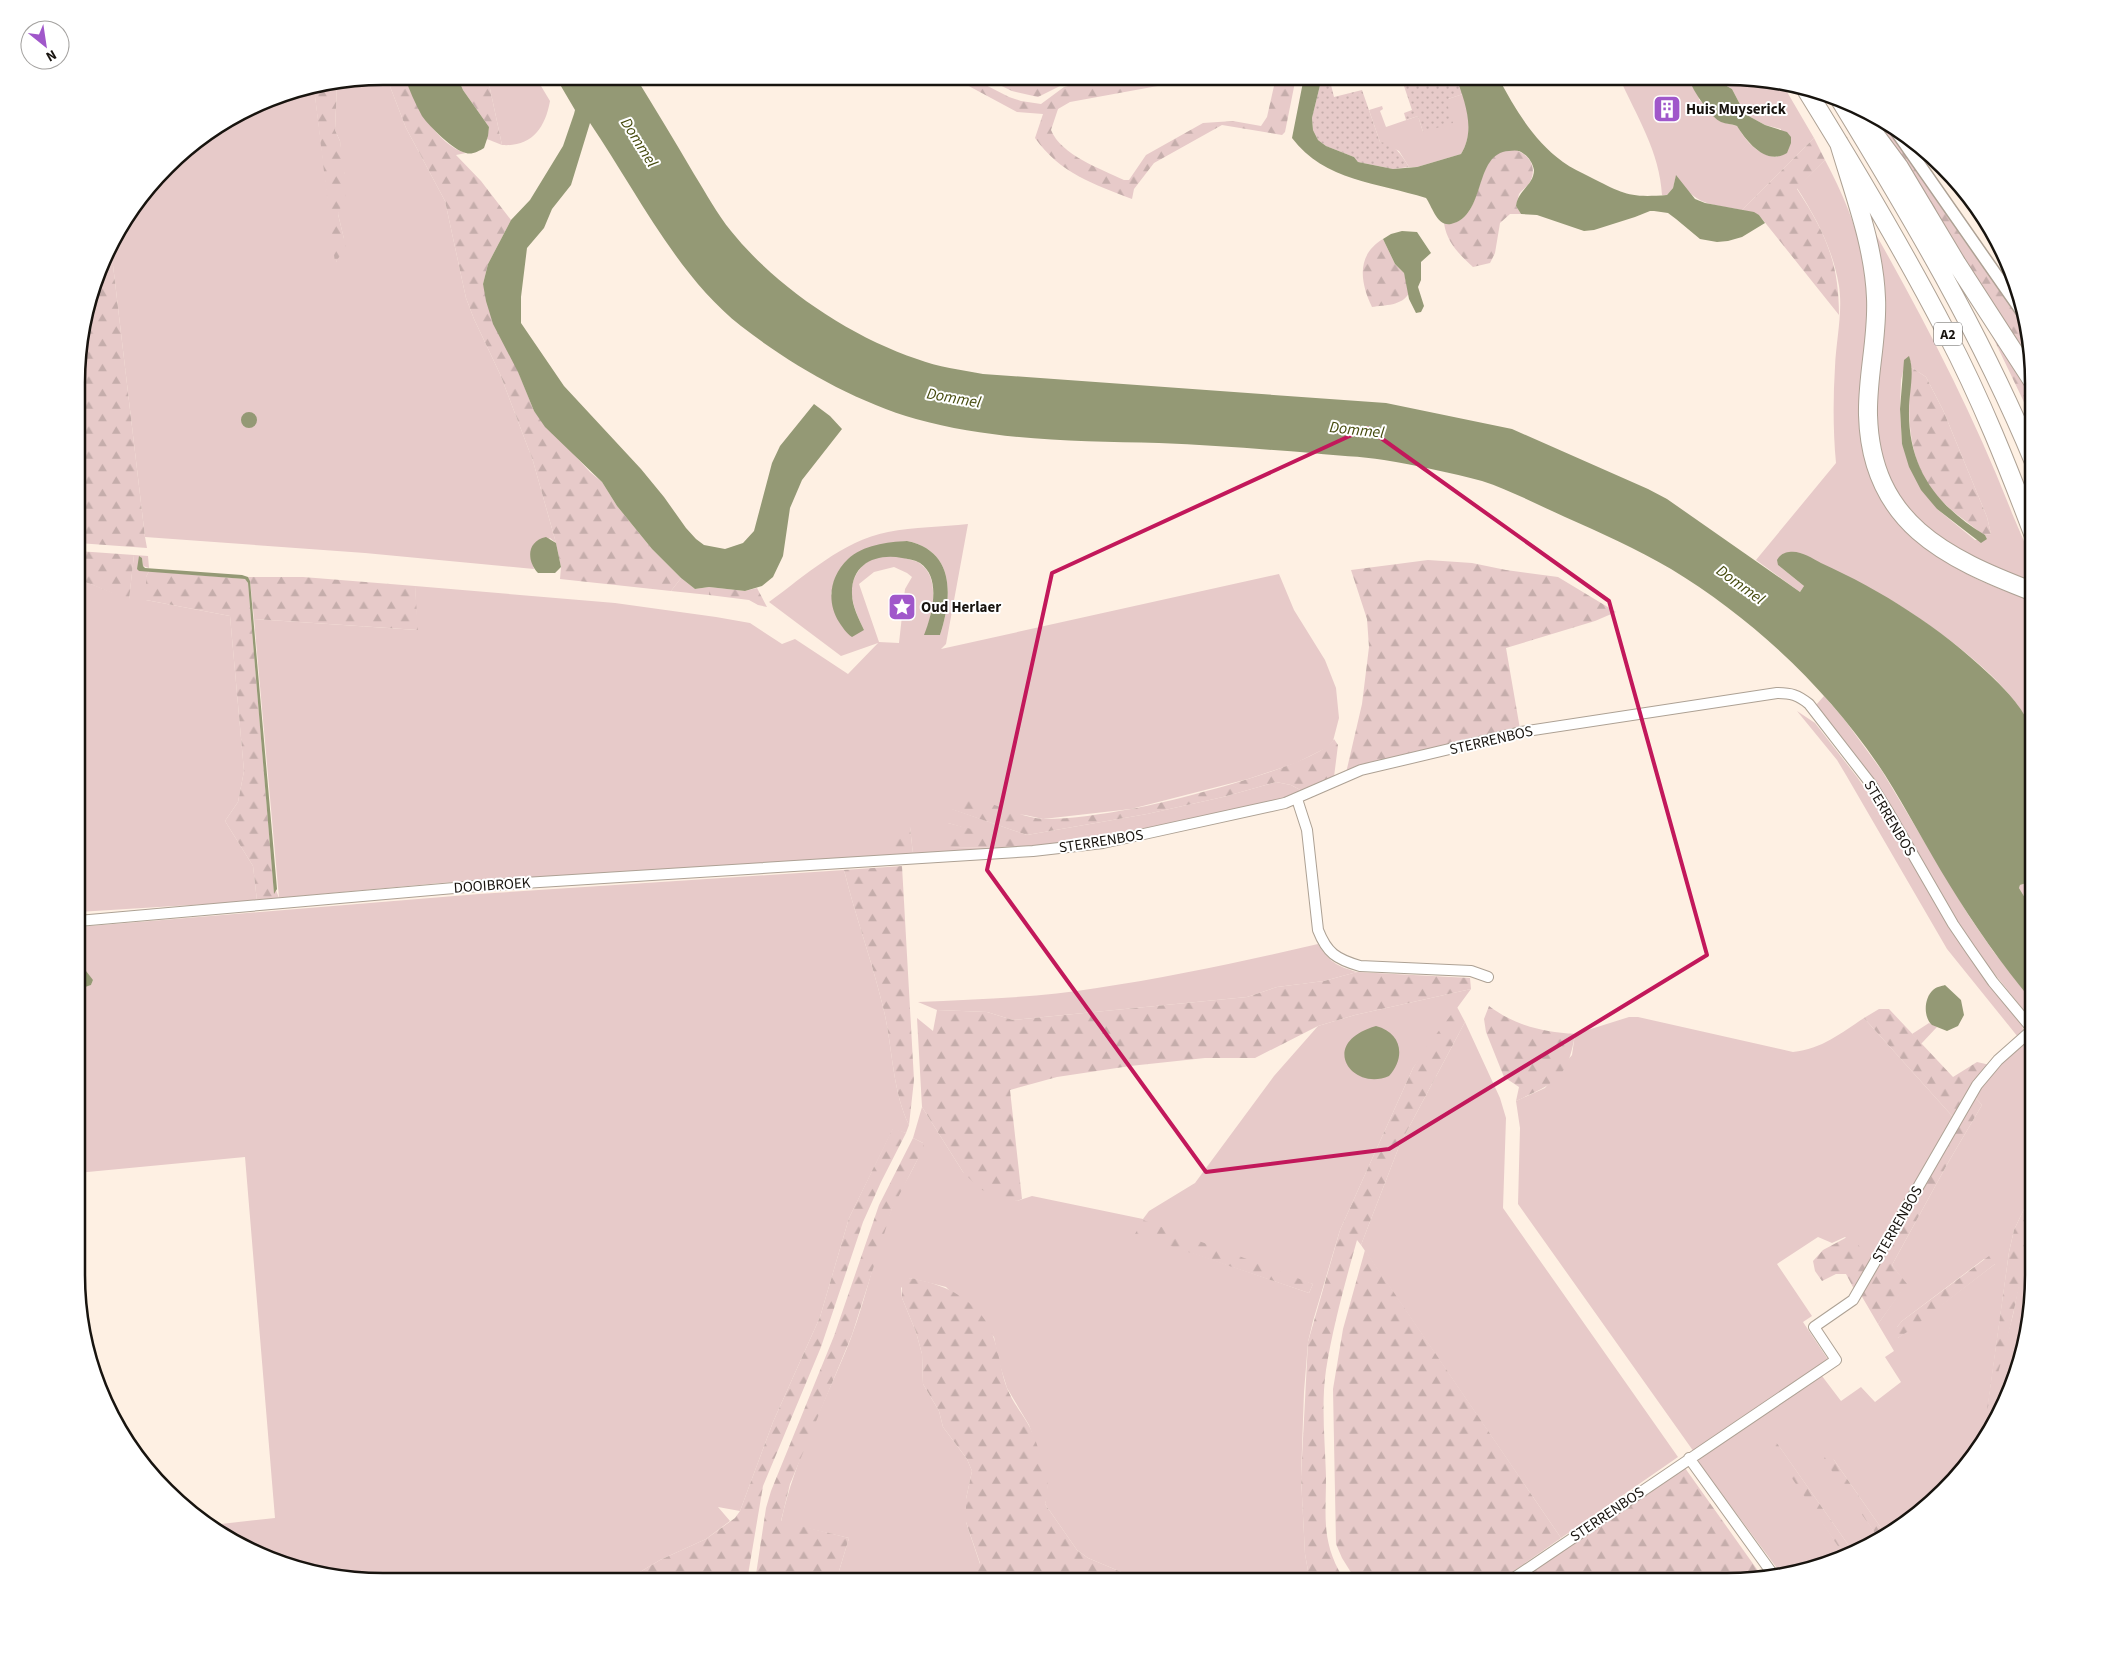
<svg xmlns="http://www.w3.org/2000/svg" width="2110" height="1658" viewBox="0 0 2110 1658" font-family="'Source Sans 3',sans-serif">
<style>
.green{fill:#e7cac9;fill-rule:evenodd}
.forest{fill:url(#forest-firs)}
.garden{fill:url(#garden-dots)}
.water{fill:#949975}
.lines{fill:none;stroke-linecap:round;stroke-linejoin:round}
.minor-casing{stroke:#ada194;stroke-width:12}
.tertiary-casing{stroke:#ada194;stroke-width:14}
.motorway-casing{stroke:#ada194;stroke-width:20}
.minor{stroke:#fff;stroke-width:10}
.tertiary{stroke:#fff;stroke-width:11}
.motorway{stroke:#fff;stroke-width:18}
.marked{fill:none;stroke:#c2185b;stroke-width:4;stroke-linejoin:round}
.labels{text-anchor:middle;stroke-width:4;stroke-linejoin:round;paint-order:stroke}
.shield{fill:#fff;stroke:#5d5a57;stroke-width:1}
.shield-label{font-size:14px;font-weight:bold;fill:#18140f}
.poi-label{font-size:15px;font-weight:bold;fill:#18140f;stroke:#fff;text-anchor:start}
.street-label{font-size:15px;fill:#18140f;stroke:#fff}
.water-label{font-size:16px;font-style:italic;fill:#464b0e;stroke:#fff}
.rim{fill:none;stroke:#18140f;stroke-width:2.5}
</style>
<defs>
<pattern id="forest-firs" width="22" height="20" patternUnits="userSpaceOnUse" patternTransform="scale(1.25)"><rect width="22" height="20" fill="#e7cac9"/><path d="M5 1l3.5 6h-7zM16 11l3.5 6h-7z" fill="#c5adab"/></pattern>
<pattern id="garden-dots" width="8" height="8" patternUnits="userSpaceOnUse" patternTransform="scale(1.25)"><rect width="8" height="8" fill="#e7cac9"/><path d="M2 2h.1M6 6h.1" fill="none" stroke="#c5adab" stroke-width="1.8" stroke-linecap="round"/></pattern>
</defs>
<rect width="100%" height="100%" fill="#fef0e3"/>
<path class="green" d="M386 76 406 128 445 201 466 298 474 319 500 374 533 461 556 543 550 538 530 555 534 569 365 553 145 537 111 248 117 230 181 152 284 93 314 88 336 262 344 239 338 214 345 175 342 165 340 141 335 130 337 84Z
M485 76H535L550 101C545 129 531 147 502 145L489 84Z
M1619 77H1708L1697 81 1699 100 1704 103 1719 121 1737 126C1746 141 1758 156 1777 157L1781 129 1765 125 1745 114 1732 89 1711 77H1747L1783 85 1814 138 1742 210C1707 203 1698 207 1676 176L1673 188 1667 195H1662C1660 152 1636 115 1619 77Z
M1463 94C1470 113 1472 137 1461 154L1417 167H1409L1399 151 1380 142 1369 110 1382 106 1383 109 1380 111 1386 127 1418 116 1423 132 1448 106V99Z
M1825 160C1850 208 1863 241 1867 296 1869 337 1858 376 1859 417 1861 517 1945 576 2034 600L2033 735C2022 691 1948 637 1911 613 1903 608 1896 602 1888 599 1853 584 1814 576 1778 565L1804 586 1800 592 1756 560 1836 463C1833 431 1833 399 1835 367 1836 341 1843 312 1839 286 1833 250 1817 219 1797 188Z
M1865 215C1919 310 1970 406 2010 508 2019 532 2034 557 2034 583L1993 570 1930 536 1901 504 1879 460ZM1911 362V367L1926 377 1943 410 1987 517 1991 534 1985 535 1987 539 1975 540 1937 509 1902 444 1900 409 1901 380 1905 364Z
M968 524 946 644 941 649 1279 574 1294 610 1325 660 1336 688 1339 718 1333 741 1328 747 1296 763 1248 779 1131 809 1043 819 1025 815 952 809 1027 835 1147 814 1223 797 1276 782 1291 785 1302 791 1283 798 1128 837 1033 848 948 823V847L1015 848 913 854 910 827 891 855 440 883 279 898 254 619 417 630 415 586 615 603 716 617 750 623 782 644 795 639 848 674 878 643 841 656 769 602C805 576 842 541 888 532 914 527 942 527 968 524ZM907 541C956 551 952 598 940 635H925C932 613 942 577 918 562 908 559 897 555 888 555 866 555 849 576 852 597 854 609 859 619 864 630L831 594 836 575 900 542ZM894 567 907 573 912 577 905 589 899 643 879 642 859 584 874 572Z
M134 555 148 556 149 568 143 566 142 558 139 571H149L146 577V600L230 616 244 771 238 802 225 821 253 866 257 901 78 912V579L129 599Z
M681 578 695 589 709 587V595L671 591Z
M1824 696 1844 719 1882 771 1969 916 1993 951 2033 1002V1022L1974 948 1920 862 1874 783 1854 753 1816 705Z
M1797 711 1815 723 1857 777 2022 1024 2023 1030 2018 1037 1947 949 1846 775 1837 760Z
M844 870C855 915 871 958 882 1003 893 1043 891 1088 909 1125L906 1133 893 1129 849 1218 820 1317 773 1422 740 1511 718 1507 730 1521 706 1539 660 1560 625 1581H576L566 1579 557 1581H363L353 1579 345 1571 324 1572 265 1558 212 1525 275 1518 245 1157 77 1173 78 988 91 985 93 980 80 974 78 979V927L479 894Z
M2033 881V911L2019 888 2020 885Z
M1318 944C1329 962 1337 966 1357 972L1324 981 1277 987 1247 997 1013 1020 987 1012 937 1010 918 1002C978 999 1038 998 1097 988 1171 977 1245 961 1318 944Z
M1471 989 1413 1068 1340 1230 1313 1321 1308 1342 1304 1392 1301 1477 1305 1554 1310 1582 1064 1581C1075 1573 1082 1578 1094 1578 1105 1577 1115 1575 1126 1574L1088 1558 1077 1550 1045 1504 1048 1489 1039 1453 1029 1425 1007 1388 999 1362 994 1337 946 1287 910 1278 901 1288 902 1298 916 1332 922 1354 923 1384 939 1411 943 1427 967 1459 972 1471 966 1499V1522L980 1564 999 1581H836L849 1538 781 1522C795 1457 827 1399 851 1338 867 1295 876 1250 892 1208 901 1186 918 1166 923 1143L913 1138 922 1107 963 1172 1017 1201 1032 1196 1143 1219 1149 1211 1195 1183 1274 1076 1318 1026 1355 1015ZM1135 1233 1313 1284 1309 1293Z
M1629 1017H1638L1793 1052C1822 1049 1841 1033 1864 1018L1953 1117 1871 1262 1845 1237 1832 1243 1818 1237 1777 1264 1812 1316 1803 1322 1829 1361 1694 1452 1518 1204 1520 1128 1516 1101 1545 1088 1572 1055 1575 1034Z
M1465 1022 1500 1098 1506 1118 1503 1208 1678 1457 1561 1538 1361 1245 1400 1144Z
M1929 1023 1937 1027 1921 1044 1912 1034Z
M2033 1038V1190L2014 1230 2009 1252 1988 1405 2013 1315 2033 1210V1283L1996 1417 1958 1478 1914 1519 1886 1535 1834 1460 1825 1458 1879 1539 1854 1553 1776 1442 1823 1523 1846 1558 1779 1571 1699 1463 1698 1456 1822 1376 1841 1401 1861 1387 1875 1402 1901 1382 1885 1357 1894 1351 1878 1324 1906 1284 1892 1265 1949 1161 1982 1105 1974 1096C1986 1079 2013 1043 2033 1038ZM1984 1259 1995 1264 1898 1338 1897 1327 1902 1321Z
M1354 1573 1377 1582H1340L1345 1576Z"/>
<path class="forest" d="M386 76H405C413 102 438 146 466 153L456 155 481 181 511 220 488 264 483 284 534 411 590 472 602 482 617 506 652 549 681 578 671 591 560 579 561 567 556 543 533 461 500 374 474 319 466 298 445 201 406 128Z
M457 76H485L489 84 502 145 487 139 489 127 463 90Z
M952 77H970L1009 97 1021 101 1041 104 1064 87 1076 84 1132 77H1196L1174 83 1070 102 1058 109 1051 130C1061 155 1101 169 1124 180H1129L1146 155 1203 123 1233 121 1261 126 1267 117 1276 77H1296L1285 132 1282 135 1222 125 1154 163 1134 189 1132 199C1093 184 1060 173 1035 138L1043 114 1017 112Z
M983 77H1108L1068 82 1038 97 1012 91Z
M337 84 335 130 340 141 347 188 345 198 338 214 346 247 335 263 314 88Z
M1877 119 1887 126 1963 239 2029 331 2032 368Z
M1814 138 1825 160 1797 189C1825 232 1839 262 1839 315L1759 215 1742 210Z
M1516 150C1532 156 1538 171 1528 185 1525 188 1521 191 1519 194 1518 198 1517 202 1516 206L1521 214H1510L1500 223 1495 253 1490 263 1473 267C1459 254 1447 243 1444 223 1485 228 1472 159 1504 151 1508 150 1512 150 1516 150Z
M1383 239 1395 264 1404 273 1409 293C1402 306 1385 305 1372 307 1360 282 1356 255 1383 239Z
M111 248 145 537 147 548 78 543 79 342Z
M1975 300 2034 393V426L2023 400Z
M1911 367 1926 377 1943 410 1987 517 1991 534 1985 535 1981 533C1969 523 1956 515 1945 504 1906 468 1907 416 1911 367Z
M78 551 134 555 129 600 78 579Z
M1428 560 1472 563 1506 570 1558 577 1616 612 1595 621 1506 648 1520 729 1346 773 1362 704 1369 647 1367 619 1351 570Z
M149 571 245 579 248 583 274 893 276 890 279 898 257 901 253 866 225 821 238 802 244 771 230 616 146 600V577Z
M248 577H303L415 586 418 630 254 619 250 581Z
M709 587 745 591 757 588 767 607 758 605 749 600 709 595Z
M1334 739 1338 745 1334 777 1302 791 1291 785 1276 782 1223 797 1147 814 1027 835 951 809 954 802C965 801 975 800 985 802 1004 807 1023 818 1044 819 1072 819 1103 814 1131 809 1165 803 1320 765 1334 739Z
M948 823 1026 843 1033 848 947 847Z
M910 827 913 854 891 855 897 829Z
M902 866 914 1080 909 1125C891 1088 893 1043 882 1003 871 958 855 915 844 870Z
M1357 972 1470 978 1471 989 1355 1015 1318 1026 1255 1058H1205L1130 1066 1057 1077 1010 1090 1022 1199 1017 1201 982 1190 973 1182 963 1172 922 1107 917 1018 933 1031 937 1010 987 1012 1013 1020 1247 997 1277 987 1324 981Z
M1489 1006C1516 1026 1542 1032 1575 1034 1568 1079 1555 1083 1516 1101L1519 1087 1504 1077 1486 1032 1484 1019Z
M1457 1007 1465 1022 1400 1144 1361 1245 1357 1240C1345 1283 1333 1326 1326 1370 1321 1404 1325 1441 1326 1476 1326 1518 1321 1541 1343 1578L1340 1582H1310L1305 1554 1301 1477 1308 1342 1340 1230 1413 1068 1425 1049Z
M1879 1009H1889L1953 1077 1977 1062 1990 1065 1967 1093 1953 1117 1864 1018Z
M1974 1096 1982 1105 1949 1161 1892 1265 1907 1284 1878 1324 1861 1295Z
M893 1128 906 1133 881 1182 863 1222 821 1347 763 1486 747 1581H625L660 1560 706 1539 735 1518 740 1511 773 1422 820 1317 849 1218Z
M913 1138 923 1143 924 1147 892 1209 852 1335 790 1484 781 1521 849 1538 836 1581H755L766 1508 771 1491 834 1336 879 1205Z
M2033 1190C2033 1219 2027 1248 2021 1277 2012 1322 2001 1366 1987 1410L2009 1252 2014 1230Z
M1143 1220 1313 1284 1309 1293 1135 1234Z
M1851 1235 1871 1262 1854 1289 1846 1274H1836L1822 1281 1815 1271 1813 1261 1823 1250Z
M1365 1250 1561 1538 1498 1582H1377L1352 1574 1342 1558 1336 1544 1333 1389 1343 1329Z
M1997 1250 1999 1253 1995 1264 1910 1330 1898 1338 1895 1335 1897 1327 1902 1321Z
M910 1278C938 1283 964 1293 982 1316 999 1337 998 1364 1007 1388 1012 1401 1021 1412 1028 1424 1035 1435 1048 1476 1048 1489 1049 1494 1046 1500 1045 1504L1077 1550 1088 1558 1126 1574C1106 1583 1080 1569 1064 1581H987L977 1573 980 1563 966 1522V1499L972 1471 967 1459 943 1427 939 1411 923 1384 922 1354 916 1332 902 1298V1282Z
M2033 1283V1296L2010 1393 1996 1417Z
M1776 1442 1779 1446 1854 1553 1846 1558 1779 1459 1770 1445Z
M1829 1455 1834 1460 1886 1535 1879 1539 1827 1464 1824 1458Z
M1685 1468 1761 1575 1727 1582H1517Z"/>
<path class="garden" d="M1322 77H1329L1334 97 1362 90 1380 142C1395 144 1401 154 1409 167L1393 169 1358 162 1354 157 1326 146 1318 140 1313 130 1312 118Z
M1401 77H1456L1463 94 1448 99V106L1453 123 1423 132 1418 116 1406 120 1404 113 1412 110Z"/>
<path class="water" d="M457 76 463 90 489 127 488 136 484 148C479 151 472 155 466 153 454 151 429 126 422 116 415 103 409 90 405 77Z
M555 76H635C655 109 675 141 694 174 706 193 717 214 731 231 776 287 849 336 917 359 938 367 961 370 983 374L1386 403 1512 429 1648 489 1667 499 1800 592 1804 586 1778 565 1777 560C1780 555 1783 553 1789 552 1800 550 1812 558 1821 563 1881 590 1941 628 1989 674 2006 690 2027 711 2033 735V881L2020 885 2019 888 2033 911V1002C2002 965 1974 925 1949 884 1927 848 1907 810 1885 775 1831 692 1755 620 1671 569 1637 549 1601 533 1565 517 1538 505 1510 490 1482 481 1452 473 1415 465 1384 460 1361 456 1336 456 1312 453 1261 449 1210 445 1159 443 1077 441 995 441 916 419 854 401 791 365 741 326 677 276 635 189 590 123L571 185 552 209 544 228 527 248 521 297V323L564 386 641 469 664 497 686 528 696 539 704 545 725 549 743 543 754 531 772 463 780 446 814 404 830 416 842 429 802 480 790 508 783 556 773 577 762 586 745 591 709 587 695 589 681 578 652 549 617 506 602 482 545 427 534 411 518 372 493 324 486 301 483 284 488 264 511 220 530 200 563 146 574 114 575 110Z
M1304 77H1322L1312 118 1313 130 1318 140 1326 146 1354 157 1358 162 1393 169 1417 167 1461 154C1476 130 1465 102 1456 77H1498C1515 109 1533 140 1563 162 1571 168 1581 172 1590 177 1624 194 1628 198 1667 195L1673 188 1676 175 1695 199 1705 203 1754 212 1759 215 1765 223 1742 237 1728 241 1717 242 1700 239 1676 219 1668 213 1654 211H1650L1635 217 1594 230 1584 231 1537 215 1521 214 1516 206C1518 190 1534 185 1534 170 1533 164 1529 157 1524 154 1520 150 1515 150 1509 151 1473 153 1487 216 1451 224 1437 227 1432 206 1426 198 1379 183 1324 181 1292 138Z
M1711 77 1732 89 1745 114 1765 125 1787 132 1791 137V143L1787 153C1766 166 1747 142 1737 126 1732 124 1726 124 1721 122 1712 118 1696 95 1692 86L1701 78Z
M1402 231 1417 232 1431 253 1421 262V280L1418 287 1424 306 1421 312 1416 313 1409 299 1404 273 1395 264 1383 239 1391 234Z
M1909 356C1915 372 1909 393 1909 410 1908 468 1937 506 1985 535L1987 539 1981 543 1937 509 1921 490 1909 467 1902 444 1900 409 1904 360Z
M241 420a8 8 0 1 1 16 0a8 8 0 1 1-16 0Z
M546 537 556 543 561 567 555 573H538C526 560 527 541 546 537Z
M907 541C956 551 952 598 940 635H924C932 615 942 578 920 563 915 560 908 559 902 558 876 553 851 564 852 594 852 606 859 619 864 630L852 637C846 633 843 628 839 622 826 601 830 576 848 559 863 545 887 542 907 541Z
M139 556 142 558 143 566 145 568 242 575 248 577 250 581 277 889 274 894 248 583 245 579 139 571 137 569Z
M86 971 93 980 91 985 79 989 78 979 80 974Z
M1945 985 1961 1000 1964 1015 1958 1026 1947 1031 1932 1025C1923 1017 1924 998 1933 990 1936 987 1942 986 1945 985Z
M1376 1026C1402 1033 1406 1057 1389 1076 1352 1092 1317 1043 1376 1026Z"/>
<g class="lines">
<defs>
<path id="minor" d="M1297 799 1307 830 1318 930C1327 953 1336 959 1360 966L1471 971 1488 977
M78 921 477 886 1033 851 1103 843 1285 803 1361 770 1521 732 1777 693C1791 693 1798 695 1809 704L1871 784 1889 813 1953 924 1970 949 1993 982 2033 1030
M1689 1458 1772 1573
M1508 1582 1836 1360 1814 1327 1853 1300 1977 1085 1998 1060 2033 1029"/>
<path id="tertiary" d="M1896 131 2027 319"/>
<path id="motorway" d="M1807 91C1856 170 1904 251 1947 334 1981 399 2008 467 2034 536
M1839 98C1911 216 1981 334 2034 462
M1862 117 1899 167 1957 264 2034 383
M1839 143C1854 194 1874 245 1876 298 1878 337 1867 376 1868 415 1871 523 1945 558 2034 592"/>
</defs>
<use href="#minor" class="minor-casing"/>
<use href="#tertiary" class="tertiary-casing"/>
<use href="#motorway" class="motorway-casing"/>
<use href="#minor" class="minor"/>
<use href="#tertiary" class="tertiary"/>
<use href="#motorway" class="motorway"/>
</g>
<path class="marked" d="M1367 428 1609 601 1707 955 1389 1149 1206 1172 987 870 1052 573Z"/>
<defs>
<symbol id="building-square" viewBox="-11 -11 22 22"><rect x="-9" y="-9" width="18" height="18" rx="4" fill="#a057ca" stroke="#fff"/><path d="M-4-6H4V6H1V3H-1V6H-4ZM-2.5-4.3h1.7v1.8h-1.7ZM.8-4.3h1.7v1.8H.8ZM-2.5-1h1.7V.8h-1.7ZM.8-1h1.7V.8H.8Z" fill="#fff"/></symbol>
<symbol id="sight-square" viewBox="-11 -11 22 22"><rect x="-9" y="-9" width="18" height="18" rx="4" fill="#a057ca" stroke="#fff"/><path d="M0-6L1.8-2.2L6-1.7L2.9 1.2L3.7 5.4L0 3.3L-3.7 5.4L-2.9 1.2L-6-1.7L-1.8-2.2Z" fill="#fff"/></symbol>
</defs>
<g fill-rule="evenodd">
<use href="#building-square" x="1651" y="93" width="32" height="32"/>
<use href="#sight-square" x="886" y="591" width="32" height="32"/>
</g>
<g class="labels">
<rect class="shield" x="1934" y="322.5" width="28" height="23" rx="4"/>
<g class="shield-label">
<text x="1948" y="339">A2</text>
</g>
<g class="poi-label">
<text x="1686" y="114">Huis Muyserick</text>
<text x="921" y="612">Oud Herlaer</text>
</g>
<g class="street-label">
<text transform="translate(1491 740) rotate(-13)" y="5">STERRENBOS</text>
<text transform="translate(1890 818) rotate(59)" y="5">STERRENBOS</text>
<text transform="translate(1101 841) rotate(-9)" y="5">STERRENBOS</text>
<text transform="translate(492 885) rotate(-4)" y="5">DOOIBROEK</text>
<text transform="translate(1897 1224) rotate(-60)" y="5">STERRENBOS</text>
<text transform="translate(1607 1514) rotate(-34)" y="5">STERRENBOS</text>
</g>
<g class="water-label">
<text transform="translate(640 142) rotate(58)" y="6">Dommel</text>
<text transform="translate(954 397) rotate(10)" y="6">Dommel</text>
<text transform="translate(1357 429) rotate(6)" y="6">Dommel</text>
<text transform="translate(1741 584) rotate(36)" y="6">Dommel</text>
</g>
</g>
<path d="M0 0H2110V1658H0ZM383 85H1727A298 298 0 0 1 2025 383V1275A298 298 0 0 1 1727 1573H383A298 298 0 0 1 85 1275V383A298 298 0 0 1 383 85Z" fill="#fff" fill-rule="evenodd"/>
<path class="rim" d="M383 85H1727A298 298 0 0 1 2025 383V1275A298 298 0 0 1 1727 1573H383A298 298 0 0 1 85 1275V383A298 298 0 0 1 383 85Z"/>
<g transform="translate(45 45) rotate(150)"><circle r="24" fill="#ffffff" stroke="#a3a19f"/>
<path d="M0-4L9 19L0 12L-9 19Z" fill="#a057ca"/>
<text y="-8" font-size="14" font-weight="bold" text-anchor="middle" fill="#18140f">N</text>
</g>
</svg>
